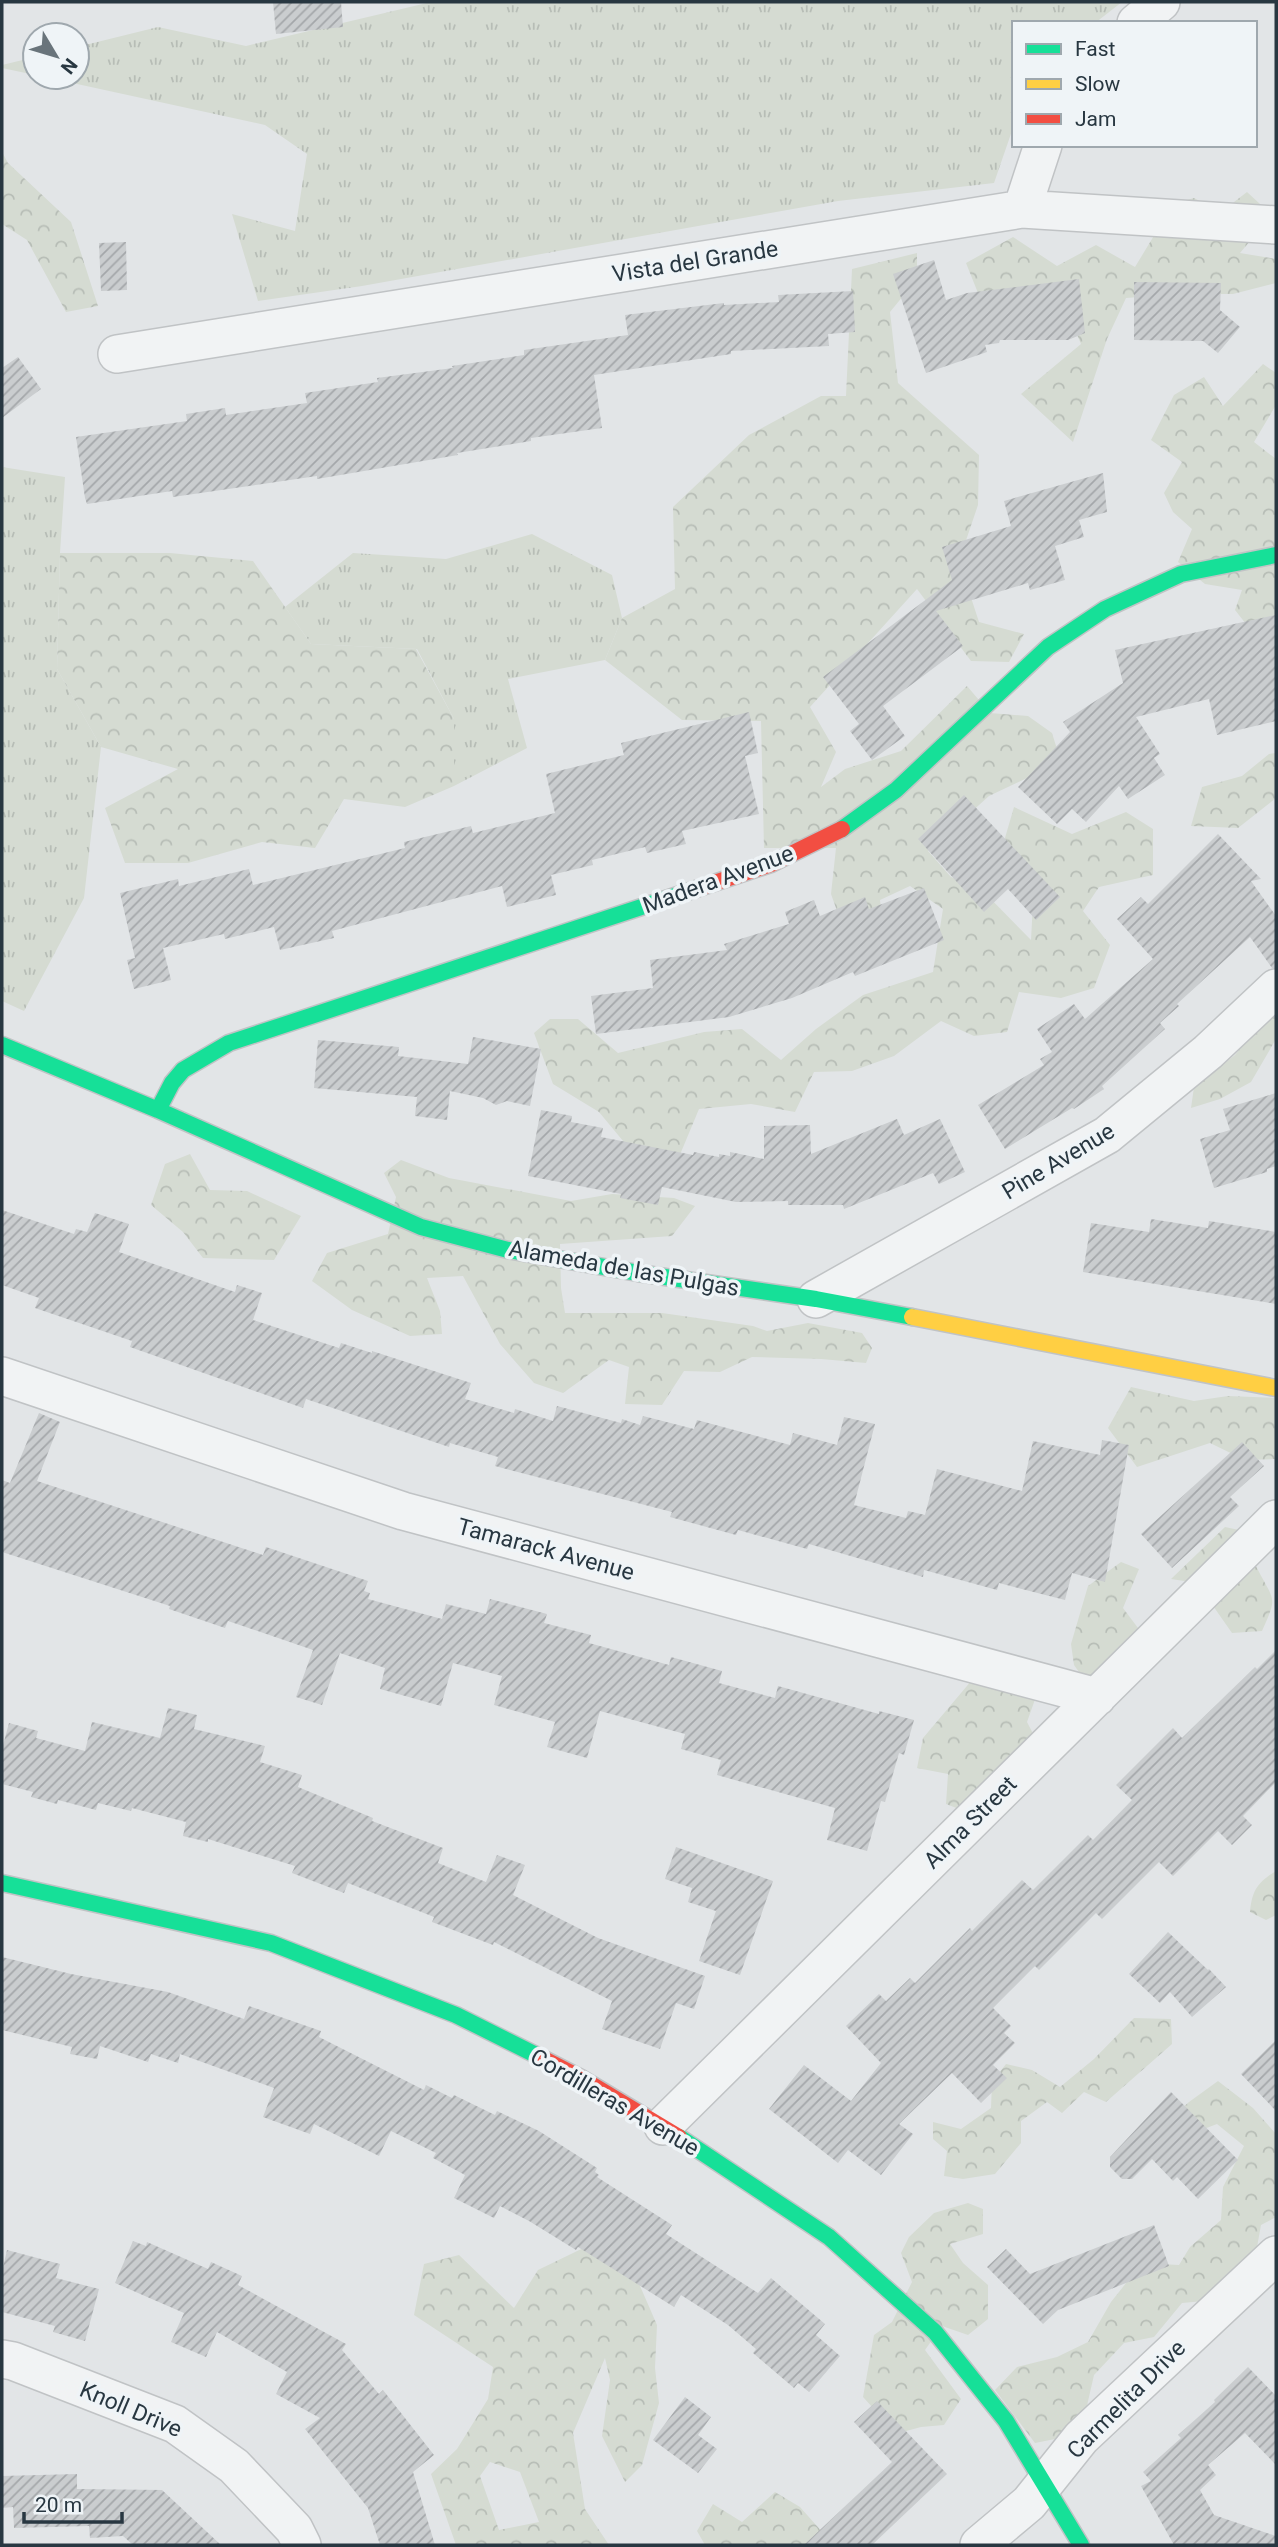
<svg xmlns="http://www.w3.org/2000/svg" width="1278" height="2547" viewBox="0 0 1278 2547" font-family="Roboto,sans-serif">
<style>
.grass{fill:url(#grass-tufts)}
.forest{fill:url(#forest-crowns);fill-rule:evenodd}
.building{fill:url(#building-hatch)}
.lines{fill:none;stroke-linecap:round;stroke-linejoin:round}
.street-casing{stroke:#c0c3c5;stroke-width:40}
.fast-casing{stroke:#c0c3c5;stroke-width:19}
.slow-casing{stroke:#c0c3c5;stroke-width:19}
.jam-casing{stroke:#c0c3c5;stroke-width:19}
.street{stroke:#f1f3f4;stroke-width:37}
.fast{stroke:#16e098;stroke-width:16}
.slow{stroke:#ffcf43;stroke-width:16}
.jam{stroke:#f24e42;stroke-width:16}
.labels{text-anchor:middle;stroke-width:7;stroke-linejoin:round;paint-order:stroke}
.street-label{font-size:23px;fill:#283741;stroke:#eff4f7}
</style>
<defs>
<pattern id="grass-tufts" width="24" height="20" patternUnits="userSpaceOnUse" patternTransform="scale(1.75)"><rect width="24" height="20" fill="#d5dbd2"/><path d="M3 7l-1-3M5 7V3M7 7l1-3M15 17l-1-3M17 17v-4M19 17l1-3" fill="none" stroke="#b7bdb6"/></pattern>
<pattern id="forest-crowns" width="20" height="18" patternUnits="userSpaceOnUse" patternTransform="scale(1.75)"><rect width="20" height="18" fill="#d5dbd2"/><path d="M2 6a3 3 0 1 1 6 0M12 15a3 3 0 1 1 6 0" fill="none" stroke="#b7bdb6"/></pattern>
<pattern id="building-hatch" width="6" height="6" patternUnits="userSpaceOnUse" patternTransform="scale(1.75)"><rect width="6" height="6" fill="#cacdcf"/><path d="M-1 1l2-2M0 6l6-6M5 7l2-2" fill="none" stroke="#a4a7aa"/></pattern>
</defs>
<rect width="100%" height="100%" fill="#e2e5e7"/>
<path class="grass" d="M431 2H1122L1095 23H1014V125L994 183 838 201 362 286 258 301 232 214 295 231 307 154 265 125 45 77H77V47L158 27 246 46Z
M35 57V75L2 68V65Z
M2 467 65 477 60 553 57 669 101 747 84 898 24 1011 2 1001Z
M532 534 612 575 622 618 605 660 508 679 527 748 454 786V719L417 649 311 644 285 607 353 553 446 559Z"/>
<path class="forest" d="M2 152 8 163 71 222 98 306 66 312 27 240 2 224Z
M1247 192 1272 215 1240 253 1276 259V283L1233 294H1180L1126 298 1107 339 1073 442 1021 394 1081 344 1066 309 980 298 966 263 1013 237 1057 266 1096 245 1135 267 1155 234 1162 207 1194 198 1221 212Z
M917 253V279L890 312 898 383 979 455 978 505 959 561 979 622 1024 634 1009 662 971 661 917 589 810 707 836 752 821 787 845 769 901 751 967 686 990 713 1028 716 1052 733 1061 762 989 796 928 851 951 877 981 889 1031 940 1033 902 1000 855 1014 807 1072 834 1126 812 1153 829V875L1099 887 1083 911 1110 945 1094 988 1061 998 1019 992 1007 1032 974 1036 941 1021 894 1056 852 1071 814 1072 795 1112 751 1104 699 1109 679 1157 633 1153 599 1112 553 1084 534 1033 550 1019H578L618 1053 704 1032 742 1029 781 1060 816 1029 863 995 933 972 943 909 910 886 880 900 883 928 848 942 831 894 836 848H764L761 721 682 720 605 660 622 618 675 589 673 507 749 435 821 396H846L852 269Z
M1263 364 1276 373V405L1254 442 1276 459V629L1257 638 1235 610 1242 590 1205 584 1178 562 1192 529 1173 512 1164 493 1182 462 1151 440 1174 395 1204 377 1223 406Z
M60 553H170L253 561 311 644 416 649 454 719V786L405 807 344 799 315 848 262 842 188 863H125L105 808 178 769 101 747 57 669Z
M1276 753V798L1238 828 1191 826 1202 787 1242 776 1269 754Z
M1276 1012V1039L1251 1082 1220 1099 1191 1108 1194 1087 1235 1055 1258 1026Z
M190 1154 210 1190 247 1191 301 1216 274 1260 203 1258 183 1232 151 1205 165 1164Z
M401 1160 449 1178 571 1201 612 1194 674 1198 695 1206 672 1236 560 1244 561 1288 565 1313H662L753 1326 767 1331 808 1323 862 1333 872 1348 866 1363 821 1359 752 1357 720 1372 684 1371 662 1405 625 1404 629 1367 609 1360 563 1393 534 1383 500 1344 463 1276 427 1278 440 1311 442 1334 410 1336 352 1310 312 1281 327 1253 388 1234 396 1197 384 1173Z
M1131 1387 1194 1401 1228 1396 1276 1398V1459L1245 1460 1210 1443 1137 1467 1108 1428Z
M1225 1527 1239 1530C1245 1543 1251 1557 1258 1570 1274 1601 1278 1596 1262 1631L1232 1633 1197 1583 1171 1579Z
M1121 1562 1139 1569 1123 1608 1138 1628 1141 1662 1084 1679 1074 1665 1071 1644 1088 1586Z
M972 1680 1038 1691 1027 1722 1040 1747 959 1809 946 1804 948 1774 917 1768 923 1738Z
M1276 1871V1915L1266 1920 1250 1912C1252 1890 1258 1882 1276 1871Z
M1134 2018 1171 2019 1172 2044 1106 2102 1084 2092 1062 2113 1047 2102 1021 2121V2143L995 2174 963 2179 944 2176 947 2151 933 2139V2122L961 2129 991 2108 992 2082 1006 2064 1032 2070 1060 2087 1094 2059Z
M1218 2081 1253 2108 1276 2134V2217L1261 2225 1248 2297 1182 2303 1154 2337 1124 2343 1094 2375 1086 2410 1060 2438 1035 2443 995 2390 1017 2367 1057 2357 1088 2342 1111 2302 1142 2263 1179 2265 1190 2247 1221 2220 1223 2187 1244 2146 1217 2124 1170 2142 1165 2123 1189 2102Z
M968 2203 983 2209V2234L950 2244 963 2263 988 2285V2319L968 2335 942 2326 925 2350 961 2399 944 2425 921 2427 899 2433 883 2419 863 2397 874 2335 892 2322 912 2282 901 2253 909 2237 934 2213Z
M606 2237 627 2256 657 2325 655 2368 659 2403 642 2465 625 2482 602 2436 610 2380 605 2358 573 2433 585 2509 609 2545H456L431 2474 457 2449 488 2399 493 2367 414 2315 424 2264 459 2255 514 2308 538 2270ZM490 2462 520 2472 539 2522 499 2530 480 2476Z
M775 2492 800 2507 824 2534 819 2545H705L697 2531 713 2504 742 2522Z"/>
<path class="building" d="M273 2H341L343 27 276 34Z
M126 242 127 290 101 291 99 243Z
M934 260 946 300 967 293 1079 279 1085 333 1068 340H1000L999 343 985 345 987 352 926 373 893 274Z
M1134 282 1221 283 1220 310 1240 327 1218 353 1203 341 1134 340Z
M853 291 855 332 828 334 829 346 731 351V354L594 375 602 428 531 438V441L457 453 458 455 317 479V476L173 497 172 491 87 504 85 498 76 437 187 421 186 414 225 408 226 415 307 403 305 393 378 382 377 378 453 368 452 366 524 355V350L628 335 625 315 724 303V305L779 302 778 295Z
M18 357 41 389 2 418V368Z
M1103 473 1107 512 1079 520 1084 537 1055 546 1065 580 1030 590 1028 583 936 611 963 646 883 706 905 736 872 760 850 731 859 724 823 677 952 580 942 547 1011 526 1004 501Z
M1276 615V721L1217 735 1209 699 1136 717 1160 754 1154 758 1165 775 1128 799 1119 786 1086 822 1072 809 1057 824 1018 787 1070 732 1063 722 1123 683 1115 650Z
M749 712 758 753 745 756 759 814 682 831 686 844 647 853 645 847 592 860 593 865 551 875 556 895 507 907 502 886 332 931 334 938 280 950 274 927 225 939 224 934 163 948 171 980 134 989 127 960 135 958 120 893 178 879 179 886 249 869 253 885 405 848 404 842 471 826 473 833 555 813 546 774 624 755 621 743Z
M964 795 1060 897 1036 920 1008 889 984 912 918 839Z
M1218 834 1261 879 1251 881 1276 916V968H1272L1250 937 1177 1004 1179 1006 1160 1023 1165 1029 1102 1086 1104 1089 1074 1109 1072 1108 1005 1149 978 1105 1044 1065 1040 1059 1052 1052 1037 1029 1074 1004 1085 1019 1153 959 1117 919 1141 897 1148 904Z
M924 888 944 940 855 976 853 972 792 998 729 1017 596 1034 591 996 653 988 650 960 727 950 724 944 789 924 785 912 814 900 820 916 865 897 869 909Z
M473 1037 541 1049 530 1106 507 1101 496 1105 483 1098 450 1091 447 1120 415 1116 417 1097 314 1088 318 1040 399 1047 398 1056 468 1064Z
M1276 1093V1166L1267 1169V1172L1214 1188 1200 1139 1230 1130 1223 1109Z
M541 1110 572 1116 571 1122 603 1128 601 1137 693 1155 694 1152 719 1157V1154L730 1156V1152L764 1159V1126L810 1125 811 1154 897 1119 904 1135 940 1119 965 1172 939 1184 933 1173 844 1209 843 1205H788V1201L736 1202 662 1187 658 1205 620 1198 621 1194 528 1176Z
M2 1210 74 1234 76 1229 87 1232 95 1213 129 1224 119 1252 235 1292 237 1285 262 1293 253 1320 339 1348 341 1343 372 1353V1351L471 1383 465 1399 514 1413 515 1409 553 1421 557 1406 621 1423 622 1419 640 1425 643 1416 694 1429 697 1420 790 1445 793 1433 837 1445 844 1417 875 1424 854 1505 906 1518 908 1511 925 1515 937 1469 1022 1491 1033 1441 1100 1455 1102 1440 1129 1445 1105 1582 1072 1573 1065 1600 999 1583 997 1590 924 1570 923 1577 809 1544 807 1549 738 1530 736 1535 670 1517 672 1512 495 1466 498 1457 450 1443 449 1447 306 1399 303 1408 130 1347 132 1341 35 1308 39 1298 2 1285Z
M1151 1219 1208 1228 1209 1221 1276 1232V1304L1083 1272 1091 1223 1149 1232Z
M39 1413 60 1422 37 1481 263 1555 266 1547 368 1581 364 1591 370 1593 368 1599 442 1619 446 1604 486 1614 490 1599 547 1614 544 1623 591 1635 589 1643 669 1665 671 1657 722 1671 719 1683 775 1698 778 1686 879 1714V1711L914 1720 904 1755 899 1753 885 1802 881 1801 867 1851 827 1840 835 1808 717 1775 721 1760 681 1749 685 1734 600 1711 587 1758 547 1747 555 1722 494 1705 502 1676 453 1663 441 1706 380 1689 385 1668 340 1653 322 1705 296 1697 313 1650 228 1621 225 1628 169 1609 170 1606 2 1552V1480L10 1483Z
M1242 1442 1264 1466 1230 1497 1239 1506 1172 1568 1141 1534Z
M1276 1650V1782L1243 1816 1252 1825 1232 1845 1218 1831 1173 1876 1159 1862 1102 1919 1096 1913 1039 1970 1035 1966 993 2008 1011 2026 1004 2033 1015 2043 993 2065 1007 2078 981 2103 952 2073 899 2124 913 2134 881 2175 848 2150 838 2163 769 2109 804 2065 851 2101 881 2063 846 2026 879 1994 886 2001 910 1978 915 1983 970 1928 972 1931 1022 1880 1033 1890 1088 1835 1093 1840 1132 1800 1116 1785 1173 1728 1182 1738 1255 1667 1257 1669Z
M168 1708 197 1715 194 1729 265 1746 260 1762 302 1775 298 1787 373 1818 372 1821 443 1848 438 1863 486 1882 497 1855 525 1865 513 1895 598 1938 705 1976 694 2009 676 2003 660 2049 602 2029 612 2001 494 1942 493 1945 432 1922 434 1917 348 1883 344 1893 292 1873 295 1866 208 1839V1842L183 1836 186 1822 132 1808 131 1811 98 1803 96 1810 58 1800 57 1804 31 1797 33 1792 2 1784V1749L9 1723 38 1731 36 1738 85 1751 92 1722 160 1738Z
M676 1847 773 1881 740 1975 699 1961 716 1911 688 1902 692 1888 665 1879Z
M1168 1932 1208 1970 1209 1969 1226 1987 1192 2017 1170 1992 1160 2003 1129 1974Z
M2 1957 71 1974 168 1992 244 2019 249 2006 321 2031 319 2037 424 2090 426 2085 452 2098 454 2095 495 2115 497 2111 539 2131 597 2168 595 2172 599 2175 597 2177 672 2225 666 2234 758 2293 771 2278 825 2324 816 2335 840 2356 809 2392 798 2383 794 2388 753 2353 756 2349 728 2325 681 2295 674 2307 578 2247 576 2250 529 2221 500 2206 494 2218 454 2198 465 2175 433 2158 436 2153 391 2131 379 2156 314 2124 310 2134 263 2117 274 2088 180 2054 178 2063 151 2054 148 2062 100 2046 97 2059 70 2054 72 2047 2 2030Z
M1276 2040V2111L1241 2074Z
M1171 2092 1238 2160 1198 2199 1177 2177 1173 2181 1152 2159 1132 2179H1122L1110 2167V2157Z
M1154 2225 1169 2266 1058 2310 1043 2324 987 2267 1006 2249 1030 2274Z
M133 2241 146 2246 147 2242 208 2269 211 2262 242 2276 238 2285 346 2344 342 2350 379 2394 383 2390 434 2455 413 2472 435 2545H380L368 2508 305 2429 320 2418 276 2394 287 2372 217 2332 206 2357 171 2342 184 2313 115 2283Z
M7 2250 60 2264 56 2278 99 2289 85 2341 53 2332 55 2326 2 2312V2272Z
M1248 2367 1276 2396V2465L1245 2433 1208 2465 1216 2475 1200 2490 1214 2515 1276 2536V2545H1174L1141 2486 1151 2481 1143 2472 1181 2438 1178 2435 1215 2402 1214 2400Z
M685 2397 711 2417 698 2435 717 2449 698 2473 653 2440Z
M877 2401 947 2474 872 2545H804L892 2462 854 2422Z
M77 2474V2489L162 2490 221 2545H133L123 2536 90 2538 89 2526 14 2528 13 2507 2 2508V2476Z"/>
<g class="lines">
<defs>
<path id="street" d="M1136 23 1161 2
M1022 209 1043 145
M117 354 1022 209 1276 225
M816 1299 1107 1135 1208 1052 1276 988
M2 1376 403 1511 1097 1697
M663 2126 1276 1519
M2 2359 13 2361 175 2424 234 2466 294 2529 302 2545
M979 2545 1029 2503 1081 2438 1276 2255"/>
<path id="fast" d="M842 829 896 790 1048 647 1105 609 1181 574 1276 555
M2 1045 158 1110 421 1227 508 1250 638 1273 816 1299 912 1317
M158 1110 172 1083 183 1070 229 1043 696 889
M2 1883 271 1943 456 2015 542 2058
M679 2137 829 2237 935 2332 1006 2421 1081 2545"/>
<path id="slow" d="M912 1317 1276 1388"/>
<path id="jam" d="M696 889 771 864 842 829
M542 2058 581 2078 679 2137"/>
</defs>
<use href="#street" class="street-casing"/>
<use href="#fast" class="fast-casing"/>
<use href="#slow" class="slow-casing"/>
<use href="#jam" class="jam-casing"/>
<use href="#street" class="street"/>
<use href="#fast" class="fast"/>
<use href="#slow" class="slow"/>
<use href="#jam" class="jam"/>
</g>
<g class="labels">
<g class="street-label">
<text transform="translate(695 261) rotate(-9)" y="8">Vista del Grande</text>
<text transform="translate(718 879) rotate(-20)" y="8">Madera Avenue</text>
<text transform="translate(1058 1161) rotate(-31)" y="8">Pine Avenue</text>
<text transform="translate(624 1268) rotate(10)" y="8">Alameda de las Pulgas</text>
<text transform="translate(546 1549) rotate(15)" y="8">Tamarack Avenue</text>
<text transform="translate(970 1822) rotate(-45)" y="8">Alma Street</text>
<text transform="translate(615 2102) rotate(30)" y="8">Cordilleras Avenue</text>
<text transform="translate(1126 2399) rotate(-45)" y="8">Carmelita Drive</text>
<text transform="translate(131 2409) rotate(23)" y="8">Knoll Drive</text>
</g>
</g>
<rect width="1278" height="2547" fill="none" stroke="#283741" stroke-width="7"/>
<rect x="1012" y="21" width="245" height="126" fill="#eff4f7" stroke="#9fa8ae" stroke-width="2"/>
<rect x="1026" y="44" width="35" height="10" fill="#16e098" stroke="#9fa8ae" stroke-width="2"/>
<text x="1075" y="56" font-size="21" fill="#283741">Fast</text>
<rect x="1026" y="79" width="35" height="10" fill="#ffcf43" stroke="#9fa8ae" stroke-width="2"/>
<text x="1075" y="91" font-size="21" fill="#283741">Slow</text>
<rect x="1026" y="114" width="35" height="10" fill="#f24e42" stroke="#9fa8ae" stroke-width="2"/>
<text x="1075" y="126" font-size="21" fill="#283741">Jam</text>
<g transform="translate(56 56) rotate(128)"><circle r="33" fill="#eff4f7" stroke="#9fa8ae" stroke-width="2"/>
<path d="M0-5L12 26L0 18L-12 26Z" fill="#69747b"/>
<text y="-10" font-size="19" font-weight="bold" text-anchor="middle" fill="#283741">N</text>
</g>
<path d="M24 2512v10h98v-10" fill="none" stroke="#283741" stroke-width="3.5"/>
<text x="35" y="2512" font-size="21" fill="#283741" stroke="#eff4f7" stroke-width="5" paint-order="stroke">20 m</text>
</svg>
